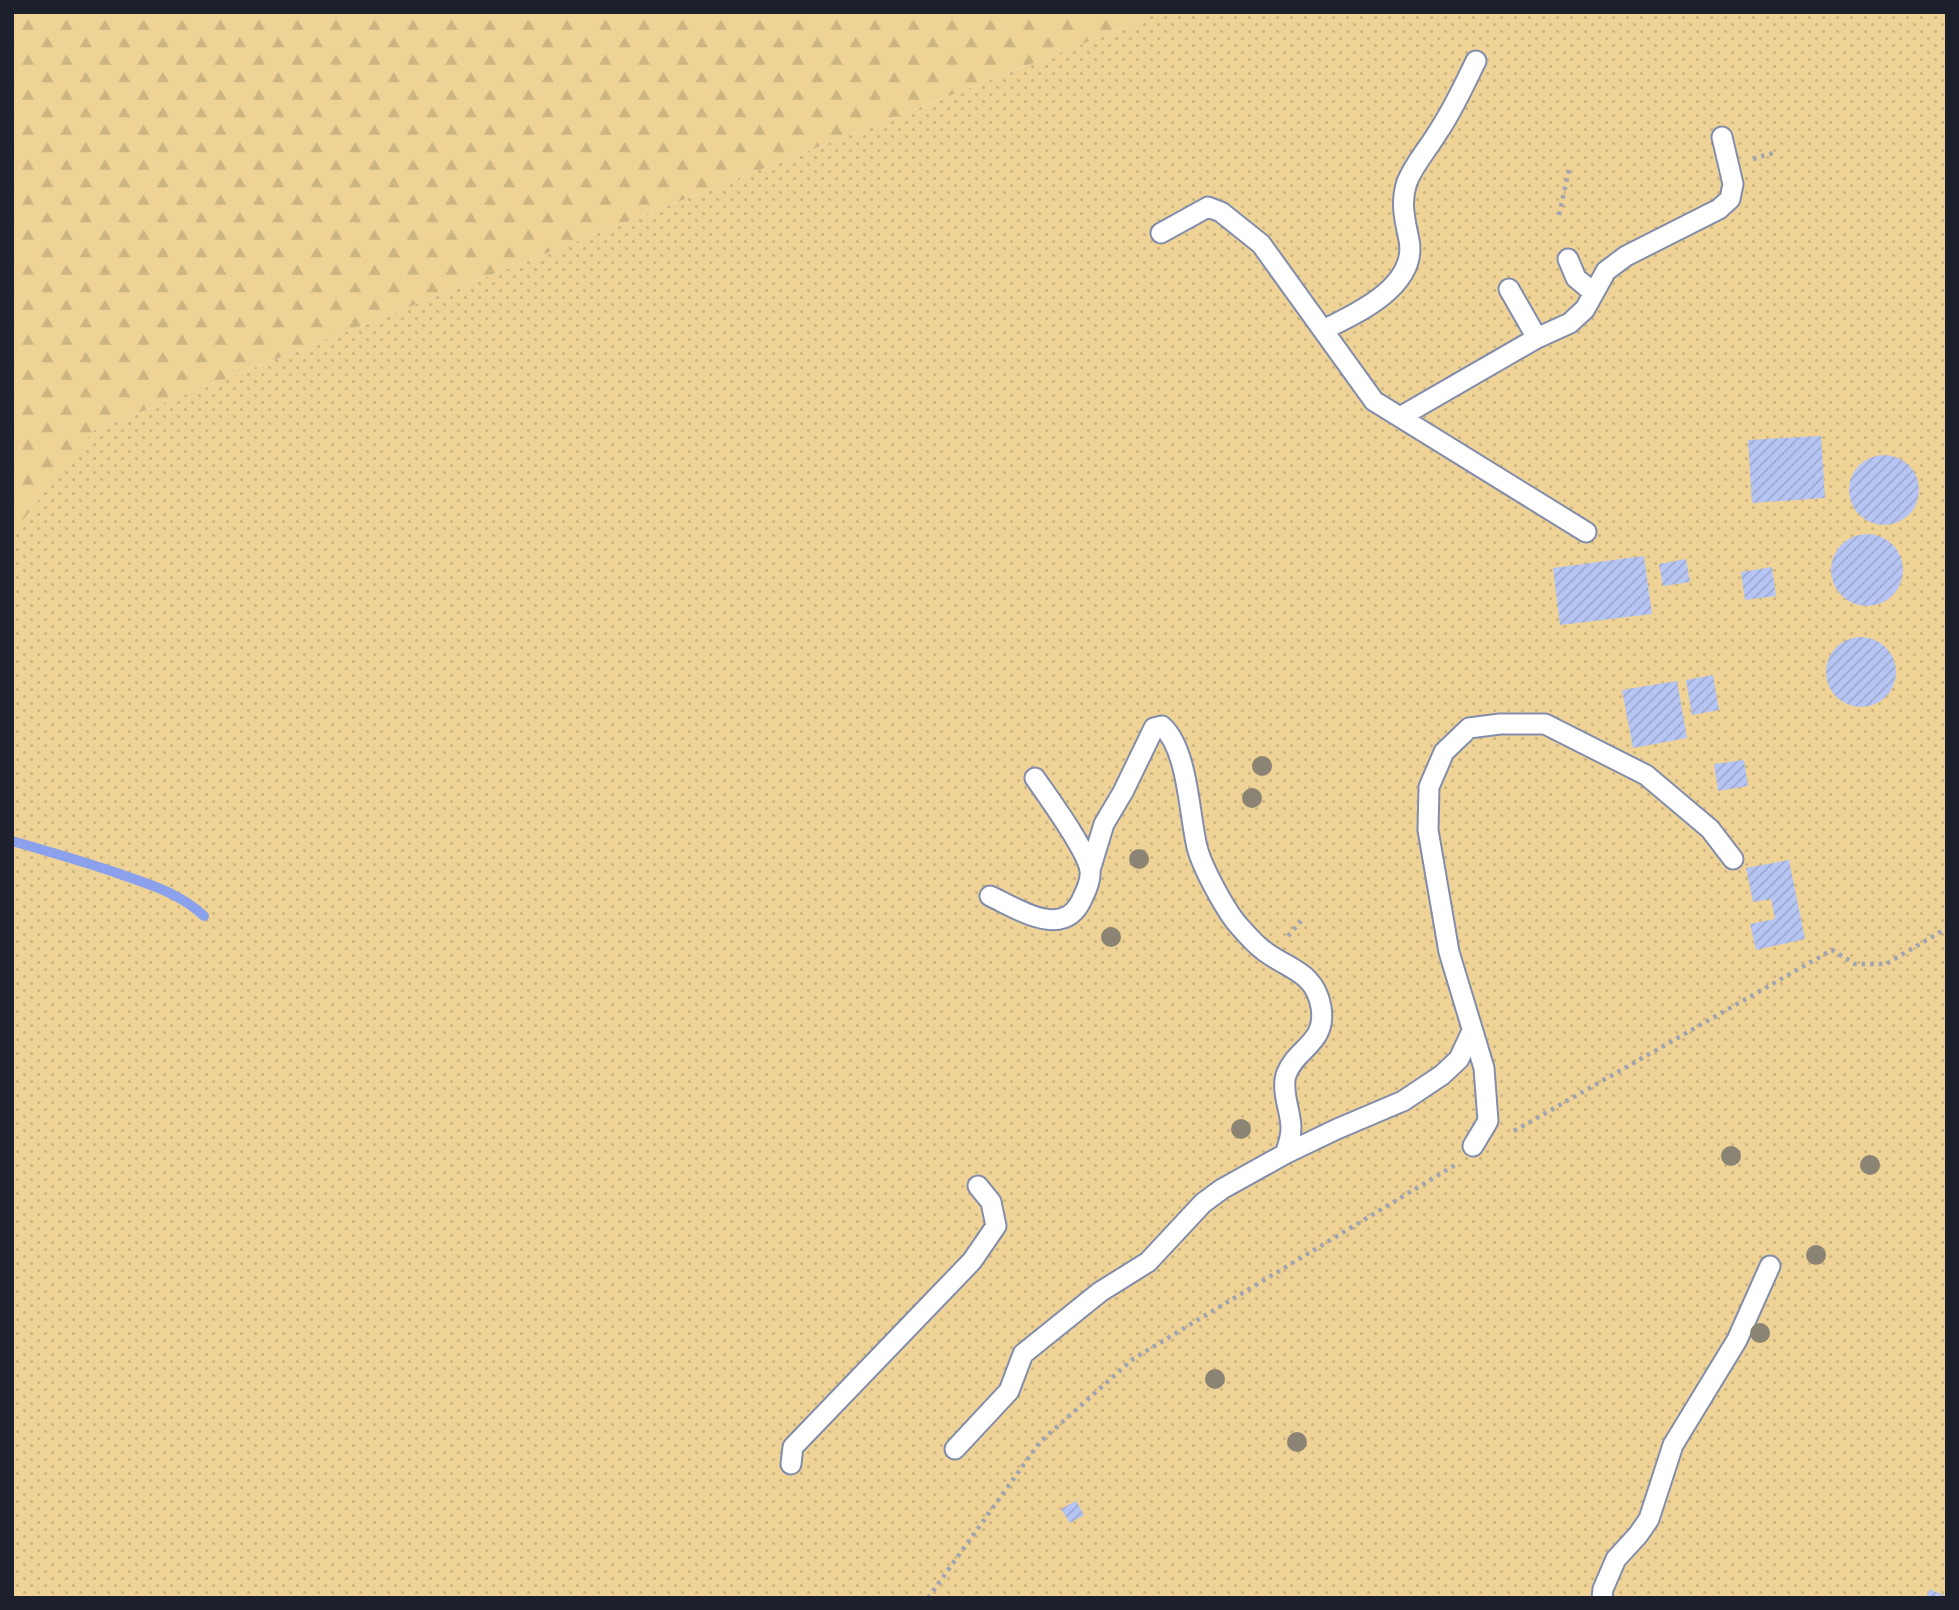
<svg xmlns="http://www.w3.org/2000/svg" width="1959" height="1610" viewBox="0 0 1959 1610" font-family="Manrope,sans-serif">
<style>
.grass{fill:url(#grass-dots)}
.forest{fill:url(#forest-firs)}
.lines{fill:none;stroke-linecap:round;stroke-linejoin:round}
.stream{stroke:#8ba1ec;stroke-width:10}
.building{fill:url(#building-hatch)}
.service-casing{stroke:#828cab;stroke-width:23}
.path{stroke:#a0a4b1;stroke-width:4.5;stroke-dasharray:3.5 5;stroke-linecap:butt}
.service{stroke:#fff;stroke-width:19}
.tree{fill:#8b8475}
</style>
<defs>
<pattern id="grass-dots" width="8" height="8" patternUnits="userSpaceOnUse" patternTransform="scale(1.75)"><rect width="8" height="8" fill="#efd396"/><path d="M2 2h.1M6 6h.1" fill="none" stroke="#ccb581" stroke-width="1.8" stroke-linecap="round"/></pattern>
<pattern id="forest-firs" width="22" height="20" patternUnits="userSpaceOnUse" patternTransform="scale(1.75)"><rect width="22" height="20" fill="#efd396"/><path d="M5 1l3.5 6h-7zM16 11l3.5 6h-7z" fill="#ccb581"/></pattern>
<pattern id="building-hatch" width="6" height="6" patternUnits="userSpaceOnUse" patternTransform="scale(1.75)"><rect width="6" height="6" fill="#b6c5f3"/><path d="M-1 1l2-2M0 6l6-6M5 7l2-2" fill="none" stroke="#9ca9d0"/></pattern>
</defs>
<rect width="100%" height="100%" fill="#ecf0fe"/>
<path class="grass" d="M1141 12H1947V1598H12V504L94 430 1141 21Z"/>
<path class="forest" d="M12 12H1141V21L94 430 12 534Z"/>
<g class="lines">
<path class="stream" d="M12 841C47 851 82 861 117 873 148 884 180 893 204 916"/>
</g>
<path class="building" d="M1821 436 1825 498 1752 503 1748 440Z
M1849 490a35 35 0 1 1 70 0a35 35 0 1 1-70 0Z
M1831 570a36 36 0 1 1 72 0a36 36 0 1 1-72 0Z
M1644 556 1652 614 1560 625 1553 568Z
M1686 559 1690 582 1663 586 1659 564Z
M1772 567 1776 596 1745 600 1741 572Z
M1826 672a35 35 0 1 1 70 0a35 35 0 1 1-70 0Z
M1713 675 1719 710 1692 715 1686 680Z
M1677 681 1687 738 1633 748 1622 690Z
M1744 760 1748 786 1718 791 1714 764Z
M1789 860 1805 939 1756 950 1750 924 1775 919 1771 899 1753 902 1746 868Z
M1076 1501 1084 1515 1070 1523 1061 1509Z
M1930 1589 1947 1597V1598H1926Z"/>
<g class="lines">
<defs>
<path id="service" d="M1161 233 1208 207 1221 212 1261 244 1374 401 1586 532
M1568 259 1576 278 1594 293
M1509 289 1537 338
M1323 330C1356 314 1418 286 1409 240 1405 220 1400 203 1407 182 1414 164 1428 149 1438 132 1453 110 1464 85 1476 61
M1400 417 1537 338 1570 323 1585 309 1606 271 1626 256 1719 209 1730 199 1733 184 1722 137
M990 896C1020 910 1065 941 1083 897 1087 889 1091 880 1090 871 1088 851 1048 797 1035 778
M1473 1146 1488 1121 1484 1068 1449 952 1428 830 1429 787 1444 752 1469 728 1500 724H1545L1646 775 1710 829 1733 859
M1285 1154 1337 1129 1403 1101 1442 1075 1459 1059 1472 1031
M955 1449 1009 1391 1023 1354 1100 1292 1148 1262 1203 1203 1222 1189 1285 1154C1288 1146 1291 1137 1291 1128 1291 1112 1281 1091 1286 1075 1296 1047 1327 1044 1321 1007 1315 971 1287 969 1263 950 1255 944 1247 935 1240 927 1226 912 1202 867 1197 847 1189 814 1188 749 1162 726L1154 728 1123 792 1104 824 1090 870
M791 1464 793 1447 972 1261 996 1226 991 1202 978 1186
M1602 1598 1603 1589 1616 1559 1638 1535 1649 1519 1673 1445 1737 1340 1770 1266"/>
</defs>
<use href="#service" class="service-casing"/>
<path class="path" d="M1753 159 1776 152
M1559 215 1569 170
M1288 936 1301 921
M1514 1131 1832 950 1855 964H1886L1947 928
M928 1598 1040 1442 1133 1359 1455 1165"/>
<use href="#service" class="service"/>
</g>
<g class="tree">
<circle cx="1262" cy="766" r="10"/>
<circle cx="1252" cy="798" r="10"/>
<circle cx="1139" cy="859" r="10"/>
<circle cx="1111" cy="937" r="10"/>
<circle cx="1241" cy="1129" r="10"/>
<circle cx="1731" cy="1156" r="10"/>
<circle cx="1870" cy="1165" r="10"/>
<circle cx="1816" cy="1255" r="10"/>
<circle cx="1760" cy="1333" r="10"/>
<circle cx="1215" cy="1379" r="10"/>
<circle cx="1297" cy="1442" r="10"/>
</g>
<rect width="1959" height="1610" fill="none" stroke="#1c202c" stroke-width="28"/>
</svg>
